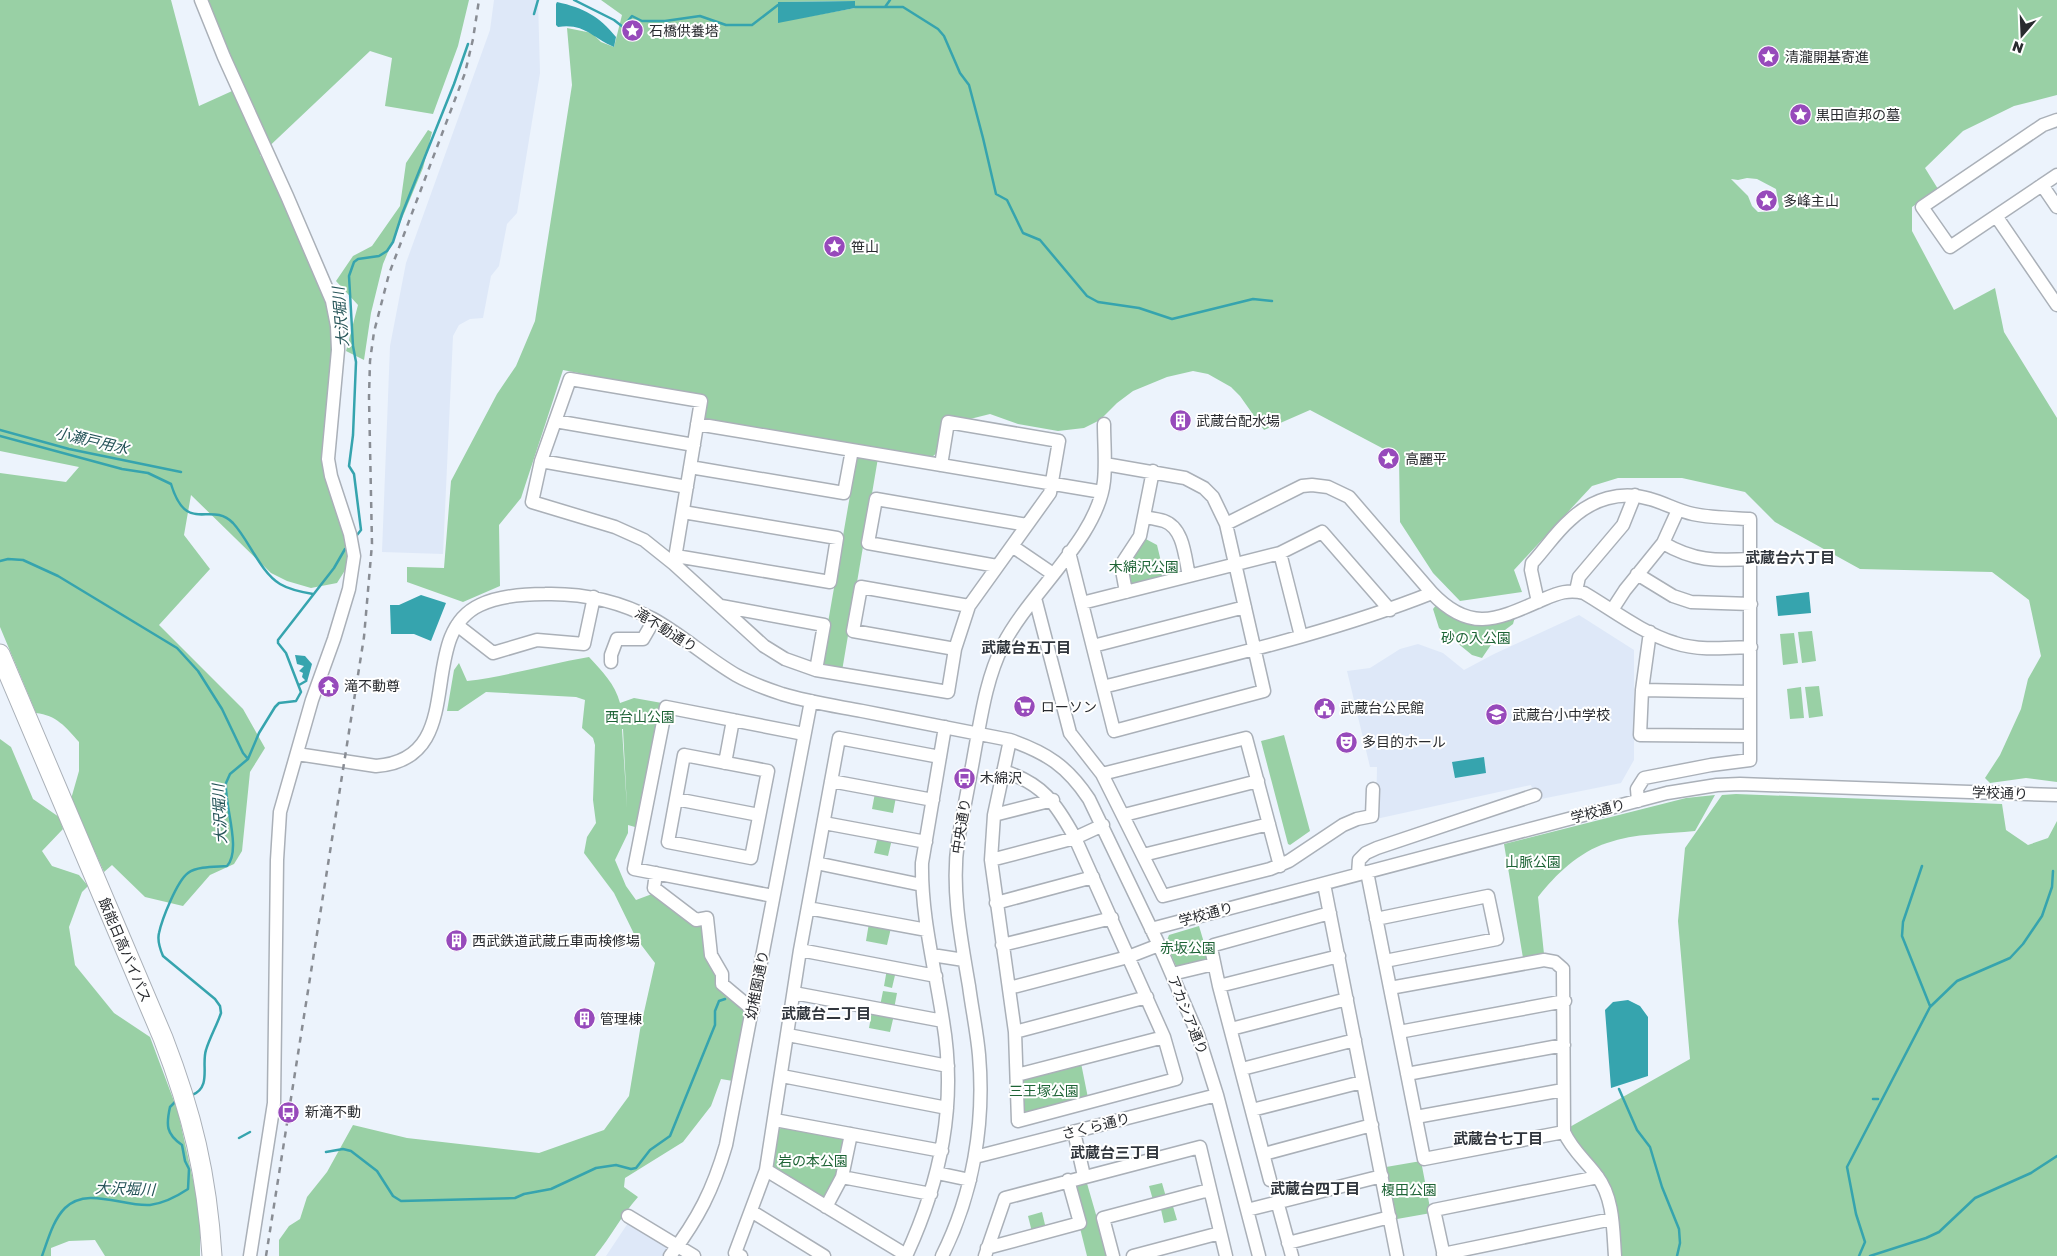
<svg xmlns="http://www.w3.org/2000/svg" width="2057" height="1256" viewBox="0 0 2057 1256" font-family="'Golos Text','Noto Sans JP',sans-serif">
<style>
.built{fill:#dee8f8}
.green{fill:#99d0a5;fill-rule:evenodd}
.water{fill:#36a4ae}
.lines{fill:none;stroke-linecap:round;stroke-linejoin:round}
.stream{stroke:#36a4ae;stroke-width:2.5}
.minor-casing{stroke:#aab0b8;stroke-width:15}
.highway-casing{stroke:#aab0b8;stroke-width:21}
.minor{stroke:#fff;stroke-width:12}
.highway{stroke:#fff;stroke-width:19}
.rail{stroke:#898d94;stroke-width:2.5;stroke-dasharray:6 6;stroke-linecap:butt}
.labels{text-anchor:middle;stroke-width:4;stroke-linejoin:round;paint-order:stroke}
.poi-label{font-size:14px;fill:#292b2f;stroke:#fff;text-anchor:start}
.park-label{font-size:14px;fill:#1e6436;stroke:#fff}
.street-label{font-size:14px;fill:#292b2f;stroke:#fff}
.water-label{font-size:15px;font-style:italic;fill:#255458;stroke:#fff}
.neighbourhood-label{font-size:15px;font-weight:bold;fill:#31363d;stroke:#fff}
</style>
<rect width="100%" height="100%" fill="#ecf3fc"/>
<path class="built" d="M494 0H538L540 73 517 213 507 224 499 266 491 276 483 318 470 319 459 325 453 336 443 554 382 552 390 346 406 263 490 30Z
M1579 615 1634 650V760L1621 783 1536 800 1531 785 1376 819 1377 767H1370L1347 671 1370 668 1400 649 1418 644 1443 653 1464 670 1494 654Z
M630 1220 668 1245 669 1249 664 1256H606Z"/>
<path class="green" d="M0 0H171L199 106 241 87 207 0H469L458 46 433 114 385 106 392 58 370 51 260 155 287 196 337 326 329 438 354 556 337 583 311 588 287 581 271 573 191 495 184 535 210 569 159 625 243 709 265 748 250 772 242 851 234 864 210 875 183 906 145 897 112 865 104 872 71 799 79 771V742C66 727 56 715 36 713L0 627V473L66 482 79 467 0 451Z
M601 0H2057V95L2014 106 1963 131 1925 168 1938 189 1912 207V231L1954 310 1995 288 2004 332 2057 418V782L2026 778 1990 783 1985 778 2000 755 2021 709 2028 679 2041 656 2029 600 1992 572 1860 569 1775 522 1745 492 1682 478H1618L1592 486 1514 570 1522 592 1460 601 1433 573 1400 522 1399 457 1310 410 1264 430 1240 396 1231 387 1208 374 1193 371 1167 377 1133 391 1117 403 1100 420 1084 428 1058 431 1018 424 990 414 970 419 946 417 939 451 932 457 707 421 704 417 707 398 563 370 521 498 499 525 500 586 463 602 407 582V567L444 568 451 481 497 394 516 366 535 321 572 85 567 28 592 33 601 42 614 47 622 15ZM855 1V8L778 22 779 2ZM1803 48H1811L1815 53 1813 58 1802 59 1801 53ZM1747 178 1757 179 1776 189 1779 207 1777 211 1758 212 1752 206 1748 196 1731 179 1738 180Z
M428 130 432 132 423 168 383 264 371 313 364 360 346 351 358 305 336 281 353 256 372 246 400 206 406 163Z
M857 455 878 458 842 671 824 667 821 663Z
M1142 537 1157 545 1165 578 1132 587 1127 583 1124 566Z
M1437 604 1447 613 1515 617 1513 624 1497 636 1482 658 1472 655 1439 628 1433 609Z
M1812 631 1816 661 1802 663 1798 632Z
M1794 633 1798 663 1783 665 1780 634Z
M589 657C602 671 615 684 620 703L634 698 662 703 639 824 635 827 628 825V833L615 860 626 886 636 900 652 894 691 924 703 927 718 975V989L743 1010V1026L733 1081 721 1079 711 1106 683 1142 625 1178 624 1187 638 1197C621 1216 611 1237 595 1256H279V1240L289 1226 300 1219 307 1197 327 1172 353 1125 407 1138 539 1153 604 1130 629 1096 640 1030 655 963 636 938 614 893 584 853 587 837 596 823 593 800 595 745 593 738 582 728 585 700 576 697 486 692 458 711H447L454 670 459 663 467 681C508 676 548 664 589 657ZM623 729 627 808 622 729Z
M1819 686 1823 716 1809 718 1805 687Z
M1801 687 1804 718 1790 719 1787 689Z
M1284 735 1310 831 1290 845 1288 844 1261 741Z
M0 739 11 747 33 799 59 817 63 829 42 851 52 866 79 875 88 886 82 892 69 927 75 965 114 1013 150 1037 178 1112 200 1211V1256H105L95 1240 69 1241 51 1248V1256H0Z
M875 793 896 797 893 813 872 809Z
M1736 794 2002 804 2006 830 2028 845 2048 838 2057 821V1256H1620L1611 1194 1568 1128 1690 1059 1678 921 1685 848 1722 795Z
M1715 795 1695 831C1667 834 1635 833 1607 843 1579 852 1556 874 1538 897L1544 954 1523 958 1504 844 1686 798Z
M878 836 892 839 888 856 874 853Z
M869 923 891 928 887 945 866 941Z
M1199 926 1208 956 1206 962 1180 968 1176 966 1166 943 1169 935Z
M887 969 896 971 892 988 884 986Z
M883 991 897 993 894 1009 880 1006Z
M872 1011 894 1015 890 1032 869 1028Z
M1081 1063 1088 1098 1027 1115 1022 1112 1023 1077Z
M785 1126 843 1137 847 1142 840 1173 829 1195 818 1198 772 1168 777 1130Z
M1421 1161 1431 1213 1397 1219 1386 1167Z
M1086 1180 1108 1256H1087L1080 1228 1074 1187 1076 1183Z
M1162 1183 1166 1197 1153 1200 1149 1186Z
M1172 1203 1177 1220 1164 1223 1160 1205Z
M1042 1212 1046 1229 1032 1232 1028 1216Z"/>
<path class="water" d="M855 1V8L778 23V2Z
M557 2C584 8 599 16 616 37L614 47C592 38 585 23 558 27L556 25V4Z
M1801 55a7 7 0 1 1 14 0a7 7 0 1 1-14 0Z
M1809 592 1811 613 1778 616 1776 596Z
M421 595 446 603 431 641 414 634H391L390 605H399Z
M295 655 305 656 312 664 307 682 302 677 303 673 299 671 304 666 297 664Z
M1484 757 1486 773 1455 778 1452 762Z
M1628 1000 1640 1006 1648 1017V1076L1611 1088 1605 1010 1613 1002Z"/>
<g class="lines">
<path class="stream" d="M574 0 614 20 623 27 632 16 642 21H665L700 16 726 25H752L778 5
M855 7H903L938 29 944 36 960 73 969 85 983 138 996 194 1007 200 1023 233 1040 240 1087 296 1098 302 1139 308 1172 319 1253 299 1272 301
M885 7 890 0
M534 14 538 0
M0 430 69 449 181 472
M0 436 122 469 148 473 171 484C187 536 210 500 233 523 249 540 260 572 280 584 290 590 301 592 313 594
M357 535 361 530 354 474 349 466 353 435 356 362 353 346 349 276 354 262 358 259 379 256 387 251 393 242 402 214 454 84 468 44
M0 561 8 559 23 560 58 576 177 648 198 671 222 709 243 753 248 759
M299 685 306 681
M1922 866 1903 922 1902 936 1930 1006
M1619 1089 1637 1130 1650 1147 1662 1187 1679 1229 1680 1243 1677 1256
M192 1095C212 1087 201 1065 206 1050 210 1037 217 1025 221 1013L220 1006 215 999 163 956C160 949 157 941 159 933 162 919 177 881 188 873 198 866 216 867 227 866 242 850 224 804 226 783L230 774 248 759 259 733 275 707 279 703 296 701 301 692 286 653 278 643V640L334 568 345 549
M1873 1099H1878
M239 1138 250 1132
M326 1152 343 1149 351 1151 377 1171 393 1196 401 1201 515 1198 524 1194 551 1189 596 1168 616 1165 631 1169 636 1168 650 1150 670 1136 715 1025V1011L719 1001 725 999
M42 1256C48 1240 53 1220 65 1208 87 1186 123 1207 150 1205 165 1203 176 1197 188 1189L189 1169 185 1161 182 1145C166 1134 166 1125 170 1107L177 1100
M1859 1256 1865 1242 1856 1214 1847 1167 1930 1007 1957 981 2010 958 2023 944 2042 916 2052 887 2053 871
M1870 1256 1926 1238 1939 1232 1975 1198 2031 1173 2057 1156"/>
<defs>
<path id="minor" d="M201 0 224 57 287 196 332 301 337 326 338 350 328 459 331 476 350 534 354 556 349 589 334 639 312 700 280 812 277 860 274 1103 250 1256
M2057 120 2043 125 1922 207 1950 247 2057 175
M2042 185 2057 207
M1996 216 2057 305
M555 421 694 445
M697 424 1102 492
M541 461 687 487
M690 467 844 493 852 450
M1144 517C1150 518 1158 519 1164 521 1184 528 1185 558 1189 576
M1226 524 1302 486 1312 485 1328 487 1349 497 1432 593C1471 634 1498 619 1544 599 1558 593 1569 589 1584 593 1613 610 1642 633 1675 643 1699 651 1726 648 1751 647
M1663 543C1694 561 1715 561 1750 559
M1012 546 1053 574
M1069 552 1114 731 1264 691 1226 524 1213 497 1204 488 1185 478 1105 464
M1280 553 1301 636
M676 556 830 582 837 538 683 512
M674 564 701 401 570 379 541 461 532 502 615 527 644 540 674 564 764 646 785 659 816 670 948 692 955 649 969 606 1050 493 1059 441 948 422 941 465
M997 566 868 543 876 499 1027 525
M1637 574 1673 596 1691 602 1751 604
M1576 591 1579 577 1623 525 1635 495
M1126 592 1121 565 1140 536 1153 471
M1035 598 1070 733 1102 774 1163 896 1270 869 1289 861 1343 825 1357 819 1372 816 1373 789
M1538 602 1531 570 1532 563C1545 549 1556 532 1570 520 1592 499 1621 490 1650 499 1665 503 1678 511 1693 514 1712 518 1731 518 1750 519V760L1711 765 1644 778 1637 789 1638 801
M1082 603 1280 553 1322 532 1390 610
M721 606 824 625 816 670
M1612 610 1625 590 1663 543 1678 510
M457 625 493 653 537 640 584 644 594 597
M1650 632 1642 690 1640 735 1750 736
M1093 646 1245 607
M955 649 853 631 861 587 969 606
M611 662V655L617 639H643L654 620
M1103 687C1213 659 1326 635 1432 593
M1642 690 1750 692
M297 754 376 766C472 759 413 636 480 605 499 596 524 594 545 594 583 593 619 601 653 619 682 635 707 658 736 675 750 683 767 689 782 694 808 702 836 706 862 711 911 721 960 730 1010 740 1047 753 1067 766 1089 799L1159 945 1198 1035 1217 1095 1259 1256
M684 755 768 771 751 858 668 842Z
M725 763 733 720
M1003 771C1042 783 1056 803 1075 838L1164 1037 1176 1079 1018 1121 1015 1032 991 860 994 815 1010 740
M1102 774 1246 738 1280 866
M831 781 933 800
M676 799 759 815
M994 815 1053 800
M1124 815 1258 781
M824 823 926 842
M1143 855 1269 824
M991 860 1075 838 1103 825
M816 863 922 885
M1367 872 1424 1159 1564 1132
M656 873 654 888 696 920 707 918 711 955 722 974V984L753 1010
M1358 874 1359 860 1366 853 1377 848 1535 795
M1324 884 1397 1256
M773 896 634 869 666 707 804 734
M996 903 1093 877
M808 908 927 930
M1376 919 1488 896 1497 939 1385 961
M1151 929 1667 793 1717 785 1740 784 2057 795
M1002 945 1112 918
M800 950 936 976
M932 955 964 960
M1172 974 1214 964
M1219 986 1339 956
M1009 988 1128 957 1159 945
M1390 988 1544 960 1555 962 1563 969 1564 1132C1572 1150 1586 1161 1597 1176 1614 1198 1613 1230 1615 1256
M794 993 943 1021
M1231 1029 1347 999
M1015 1032 1147 997
M1399 1032 1565 1001
M788 1035 948 1066
M1242 1069 1355 1040
M1407 1074 1564 1045
M1017 1075 1164 1037
M782 1076 947 1108
M1252 1110 1362 1082
M1416 1117 1563 1090
M775 1120 942 1151
M1074 1132 1084 1176
M1264 1154 1372 1125
M975 1157 1217 1095
M766 1170 906 1255
M937 1173 970 1180
M842 1177 931 1194
M1270 1180 1219 986 1211 948 1214 945 1330 913
M1277 1201 1292 1256
M826 1207 842 1177 851 1134
M1247 1210 1382 1176
M751 1211 824 1256
M628 1216 694 1256
M1288 1243 1390 1217
M987 1248 1080 1223 1068 1180
M1443 1254 1612 1219
M670 1256C698 1219 713 1190 726 1145L811 701
M741 1256 735 1253 766 1170 800 950 839 738 940 757
M906 1256C941 1180 957 1104 943 1021 935 968 921 916 922 863L945 727
M942 1256C973 1194 985 1124 979 1055 977 1032 972 1009 969 986 961 939 951 889 958 841 963 812 969 784 974 755 981 717 986 679 1003 645 1029 593 1098 538 1104 481 1106 463 1104 443 1104 424
M985 1256 1005 1198 1200 1147 1226 1256
M1113 1256 1103 1218 1209 1190
M1133 1256 1220 1233
M1444 1256 1434 1210 1598 1177"/>
<path id="highway" d="M0 654 163 1038C192 1113 207 1175 212 1256"/>
</defs>
<use href="#minor" class="minor-casing"/>
<use href="#highway" class="highway-casing"/>
<use href="#minor" class="minor"/>
<use href="#highway" class="highway"/>
<path class="rail" d="M266 1256 364 637 372 544 369 397 370 361 374 332 389 274 465 73 473 39 479 0"/>
</g>
<defs>
<symbol id="sight-disc" viewBox="-11 -11 22 22"><circle r="9.5" fill="#974abb" stroke="#fff"/><path d="M0-6L1.8-2.2L6-1.7L2.9 1.2L3.7 5.4L0 3.3L-3.7 5.4L-2.9 1.2L-6-1.7L-1.8-2.2Z" fill="#fff"/></symbol>
<symbol id="building-disc" viewBox="-11 -11 22 22"><circle r="9.5" fill="#974abb" stroke="#fff"/><path d="M-4-6H4V6H1V3H-1V6H-4ZM-2.5-4.3h1.7v1.8h-1.7ZM.8-4.3h1.7v1.8H.8ZM-2.5-1h1.7V.8h-1.7ZM.8-1h1.7V.8H.8Z" fill="#fff"/></symbol>
<symbol id="temple-disc" viewBox="-11 -11 22 22"><circle r="9.5" fill="#974abb" stroke="#fff"/><path d="M0-6L5-2H3V0L6.5 2.5H4V6H1.5V3h-3V6H-4V2.5H-6.5L-3 0V-2H-5Z" fill="#fff"/></symbol>
<symbol id="supermarket-disc" viewBox="-11 -11 22 22"><circle r="9.5" fill="#974abb" stroke="#fff"/><path d="M-6-5.5h2.5l.6 2H6L4.5 2H-2.5L-4.4-4H-6ZM-1.5 3.2a1.3 1.3 0 1 0 .1 0ZM3 3.2a1.3 1.3 0 1 0 .1 0Z" fill="#fff"/></symbol>
<symbol id="civic-disc" viewBox="-11 -11 22 22"><circle r="9.5" fill="#974abb" stroke="#fff"/><path d="M-.6-6.5H3V-4.5H.6V-3L4-1V1h2V6H-6V1h2V-1L-.6-3ZM-1.2 2.5V6h2.4V2.5Z" fill="#fff"/></symbol>
<symbol id="school-disc" viewBox="-11 -11 22 22"><circle r="9.5" fill="#974abb" stroke="#fff"/><path d="M0-5L7-2L0 1L-7-2ZM-4 1L0 2.5L4 1V4Q0 6-4 4Z" fill="#fff"/></symbol>
<symbol id="theatre-disc" viewBox="-11 -11 22 22"><circle r="9.5" fill="#974abb" stroke="#fff"/><path d="M-5-5.5Q0-4 5-5.5V0Q5 5 0 6Q-5 5-5 0ZM-3.3-2.5H-1v1.5H-3.3ZM1-2.5H3.3v1.5H1ZM-2.8 1Q0 5.5 2.8 1Z" fill="#fff"/></symbol>
<symbol id="bus-disc" viewBox="-11 -11 22 22"><circle r="9.5" fill="#974abb" stroke="#fff"/><path d="M-5-6H5V4H4V6H2V4H-2V6H-4V4H-5ZM-3.5-4V0h7V-4ZM-3.5 1.2v1.5H-2V1.2ZM2 1.2v1.5H3.5V1.2Z" fill="#fff"/></symbol>
</defs>
<g fill-rule="evenodd">
<use href="#sight-disc" x="620" y="18" width="25" height="25"/>
<use href="#sight-disc" x="1756" y="44" width="25" height="25"/>
<use href="#sight-disc" x="1788" y="102" width="25" height="25"/>
<use href="#sight-disc" x="1754" y="188" width="25" height="25"/>
<use href="#sight-disc" x="822" y="234" width="25" height="25"/>
<use href="#building-disc" x="1168" y="408" width="25" height="25"/>
<use href="#sight-disc" x="1376" y="446" width="25" height="25"/>
<use href="#temple-disc" x="316" y="674" width="25" height="25"/>
<use href="#supermarket-disc" x="1012" y="694" width="25" height="25"/>
<use href="#civic-disc" x="1312" y="696" width="25" height="25"/>
<use href="#school-disc" x="1484" y="702" width="25" height="25"/>
<use href="#theatre-disc" x="1334" y="730" width="25" height="25"/>
<use href="#bus-disc" x="952" y="766" width="25" height="25"/>
<use href="#building-disc" x="444" y="928" width="25" height="25"/>
<use href="#building-disc" x="572" y="1006" width="25" height="25"/>
<use href="#bus-disc" x="276" y="1100" width="25" height="25"/>
</g>
<g class="labels">
<g class="poi-label">
<text x="649" y="36">石橋供養塔</text>
<text x="1785" y="62">清瀧開基寄進</text>
<text x="1816" y="120">黒田直邦の墓</text>
<text x="1783" y="206">多峰主山</text>
<text x="851" y="252">笹山</text>
<text x="1196" y="426">武蔵台配水場</text>
<text x="1405" y="464">高麗平</text>
<text x="344" y="691">滝不動尊</text>
<text x="1041" y="712">ローソン</text>
<text x="1340" y="713">武蔵台公民館</text>
<text x="1512" y="720">武蔵台小中学校</text>
<text x="1362" y="747">多目的ホール</text>
<text x="980" y="783">木綿沢</text>
<text x="472" y="946">西武鉄道武蔵丘車両検修場</text>
<text x="600" y="1024">管理棟</text>
<text x="305" y="1117">新滝不動</text>
</g>
<g class="park-label">
<text x="1144" y="572">木綿沢公園</text>
<text x="1476" y="643">砂の入公園</text>
<text x="640" y="722">西台山公園</text>
<text x="1533" y="867">山脈公園</text>
<text x="1188" y="953">赤坂公園</text>
<text x="1044" y="1096">三王塚公園</text>
<text x="813" y="1166">岩の本公園</text>
<text x="1409" y="1195">榎田公園</text>
</g>
<g class="street-label">
<text transform="translate(666 630) rotate(32)" y="5">滝不動通り</text>
<text transform="translate(2000 793) rotate(2)" y="5">学校通り</text>
<text transform="translate(1598 811) rotate(-15)" y="5">学校通り</text>
<text transform="translate(961 826) rotate(-81)" y="5">中央通り</text>
<text transform="translate(1206 914) rotate(-15)" y="5">学校通り</text>
<text transform="translate(125 950) rotate(67)" y="5">飯能日高バイパス</text>
<text transform="translate(757 985) rotate(-79)" y="5">幼稚園通り</text>
<text transform="translate(1188 1015) rotate(68)" y="5">アカシア通り</text>
<text transform="translate(1096 1126) rotate(-14)" y="5">さくら通り</text>
</g>
<g class="water-label">
<text transform="translate(341 317) rotate(-95)" y="5">大沢堀川</text>
<text transform="translate(92 441) rotate(13)" y="5">小瀬戸用水</text>
<text transform="translate(220 814) rotate(-93)" y="5">大沢堀川</text>
<text transform="translate(125 1189) rotate(2)" y="5">大沢堀川</text>
</g>
<g class="neighbourhood-label">
<text x="1790" y="563">武蔵台六丁目</text>
<text x="1026" y="653">武蔵台五丁目</text>
<text x="826" y="1019">武蔵台二丁目</text>
<text x="1498" y="1144">武蔵台七丁目</text>
<text x="1115" y="1158">武蔵台三丁目</text>
<text x="1315" y="1194">武蔵台四丁目</text>
</g>
</g>
<g transform="translate(2022 35) rotate(199)" stroke="#ffffff" stroke-width="4" paint-order="stroke">
<path d="M0-4L9 19L0 12L-9 19Z" fill="#292b2f"/>
<text y="-8" font-size="14" font-weight="bold" text-anchor="middle" fill="#292b2f">N</text>
</g>
</svg>
